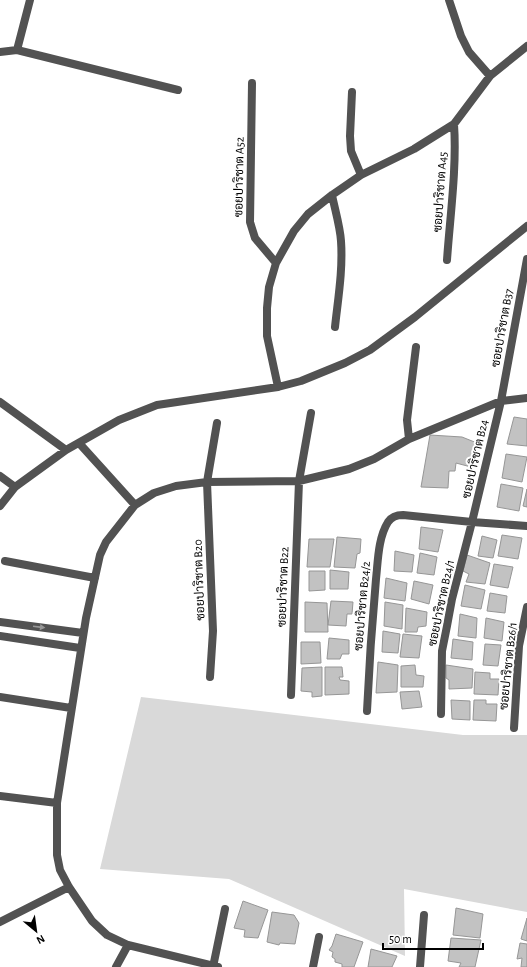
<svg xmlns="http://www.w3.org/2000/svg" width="527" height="967" viewBox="0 0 527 967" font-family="'Alegreya Sans',Sarabun,sans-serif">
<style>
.green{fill:#d9d9d9}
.building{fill:#c2c2c2;stroke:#969696}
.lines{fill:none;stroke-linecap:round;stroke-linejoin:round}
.minor{stroke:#525252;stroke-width:8}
.oneway{fill:#979797}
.labels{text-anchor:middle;stroke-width:4;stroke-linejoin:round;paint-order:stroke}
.street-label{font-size:12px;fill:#000;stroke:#fff}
</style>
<rect width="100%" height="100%" fill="#fff"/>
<path class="green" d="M141 697 463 735H527V912L404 889 405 956 229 879 100 869Z"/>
<path class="building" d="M514 417 527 419V446L507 444Z
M430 435 462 437 477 443 471 467 456 463 455 471H449L448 488 421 487Z
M506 454 527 457 522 482 502 478Z
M501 484 523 488 519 511 497 507Z
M527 489V507L523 506Z
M421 527 443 530 438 552 419 549Z
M502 535 522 538 518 559 498 556Z
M482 536 497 540 493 558 478 556Z
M337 537 361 539 360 553 357 554 355 568 334 567Z
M309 539H334L330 567H307Z
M395 551 414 555 412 572 394 571Z
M420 553 437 557 434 575 417 573Z
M467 555 490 563 485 584 466 582 469 574 463 571Z
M494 564 513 567 508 588 490 585Z
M330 570 349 572 348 589H330Z
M309 571H325V590L309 591Z
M386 578 407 583 405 601 384 598Z
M414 581 433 585 429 604 411 599Z
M465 585 485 590 481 609 461 606Z
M490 593 507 596 505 613 487 611Z
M331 601 353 602 352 614H347L346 626 328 625Z
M305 602 327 603 328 632H305Z
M385 602 403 605 402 629 384 626Z
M406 608 427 612 426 626 418 627 417 632H405Z
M460 614 477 618 476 638 458 636Z
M486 618 504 622 502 641 484 638Z
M383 631 400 634 398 653 382 652Z
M403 634 422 636 419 658 400 657Z
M329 638 349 640V654H342L340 659H327Z
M453 639 473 642 472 660 451 658Z
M301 642H320L321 663 301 664Z
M485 644 501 645 498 666 483 665Z
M378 662 398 665 397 692 376 693Z
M415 665 416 675 424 676 423 687H401V666Z
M446 665 473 669 472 688 449 689V680L446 678Z
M322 667V696L312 697V692L301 691 302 668Z
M325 667H342L343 677H339L340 680 349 681V694L325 695Z
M475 672 490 673V679H499L498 695 474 694Z
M419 691 422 707 402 709 400 692Z
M451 700 470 701V720L452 719Z
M474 700H486V704H497L496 721 473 720Z
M243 901 268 910 258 938 244 937 245 930 234 928Z
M456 908 483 914 480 938 453 935Z
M272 912 294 915 299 923 295 944 280 943 279 945 267 942Z
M527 918V941L521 939Z
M336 934 363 942 354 967H342V964L335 962V959L332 957 333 952 329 950 332 946Z
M451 938 481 940 475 967H459L461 963 448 961Z
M520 943 527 944V967H521L522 958 517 959Z
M371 949 397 956 392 967H368Z"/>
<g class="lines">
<path class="minor" d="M449 0 461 36 469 52 490 76
M17 50 30 0
M0 52 17 50 178 90
M252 83 250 222 255 238 276 263
M352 92 350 136 351 151 361 175
M332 195C335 210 340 226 341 241 343 270 338 299 335 327
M447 260C450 217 457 167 454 124
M278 387 267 336V308L269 287 276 263 294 231 308 214 332 195 361 175 414 149 454 124 490 76 527 46
M0 402 66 450
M409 439 407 420 416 347
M79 443 135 505
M0 476 15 487
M0 506 15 487 66 450 119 420 157 405 278 387 301 381 345 363 370 350 415 317 527 226
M5 561 95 578
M0 622 83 633
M0 636 80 648
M210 677 213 631 207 482 217 423
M291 695 299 481 311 413
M0 697 71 708
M367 711C369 667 372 623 376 579 378 561 378 538 388 522 392 516 397 515 403 515L472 522 527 526
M441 714 442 651 447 626 452 599 472 522 501 401 527 259
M514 728 519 646 527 607
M0 796 57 803
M0 922 69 887
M116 967 128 945
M213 967 225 909
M218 967 128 945 107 935 92 921 69 887 60 870 57 855V803L86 618 100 555 106 542 135 505 154 493 176 486 207 482 299 481 349 469 374 459 409 439 501 401 527 398
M313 967 319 937
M420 967 424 915"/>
</g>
<defs><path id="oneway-solid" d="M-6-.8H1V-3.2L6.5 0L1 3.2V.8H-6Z"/></defs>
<use class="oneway" href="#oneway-solid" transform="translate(39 627) rotate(7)"/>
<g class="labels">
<g class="street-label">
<text transform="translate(239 177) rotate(-89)" y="4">ซอยปาริชาต A52</text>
<text transform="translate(440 192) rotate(-86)" y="4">ซอยปาริชาต A45</text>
<text transform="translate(502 328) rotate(-80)" y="4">ซอยปาริชาต B37</text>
<text transform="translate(475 459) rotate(-77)" y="4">ซอยปาริชาต B24</text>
<text transform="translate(199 580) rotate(-92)" y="4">ซอยปาริชาต B20</text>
<text transform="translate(283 587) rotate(-88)" y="4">ซอยปาริชาต B22</text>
<text transform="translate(441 603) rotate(-78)" y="4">ซอยปาริชาต B24/1</text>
<text transform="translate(362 606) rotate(-85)" y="4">ซอยปาริชาต B24/2</text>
<text transform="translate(508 666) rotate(-84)" y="4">ซอยปาริชาต B26/1</text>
</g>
</g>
<g transform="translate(36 931) rotate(151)" stroke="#ffffff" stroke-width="3" paint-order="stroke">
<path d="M0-3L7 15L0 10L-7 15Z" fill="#000000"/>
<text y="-6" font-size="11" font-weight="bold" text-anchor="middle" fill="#000000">N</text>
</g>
<path d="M383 943v6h100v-6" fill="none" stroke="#000000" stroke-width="2"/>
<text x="389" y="943" font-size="12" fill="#000000" stroke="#ffffff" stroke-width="3" paint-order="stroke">50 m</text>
</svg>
